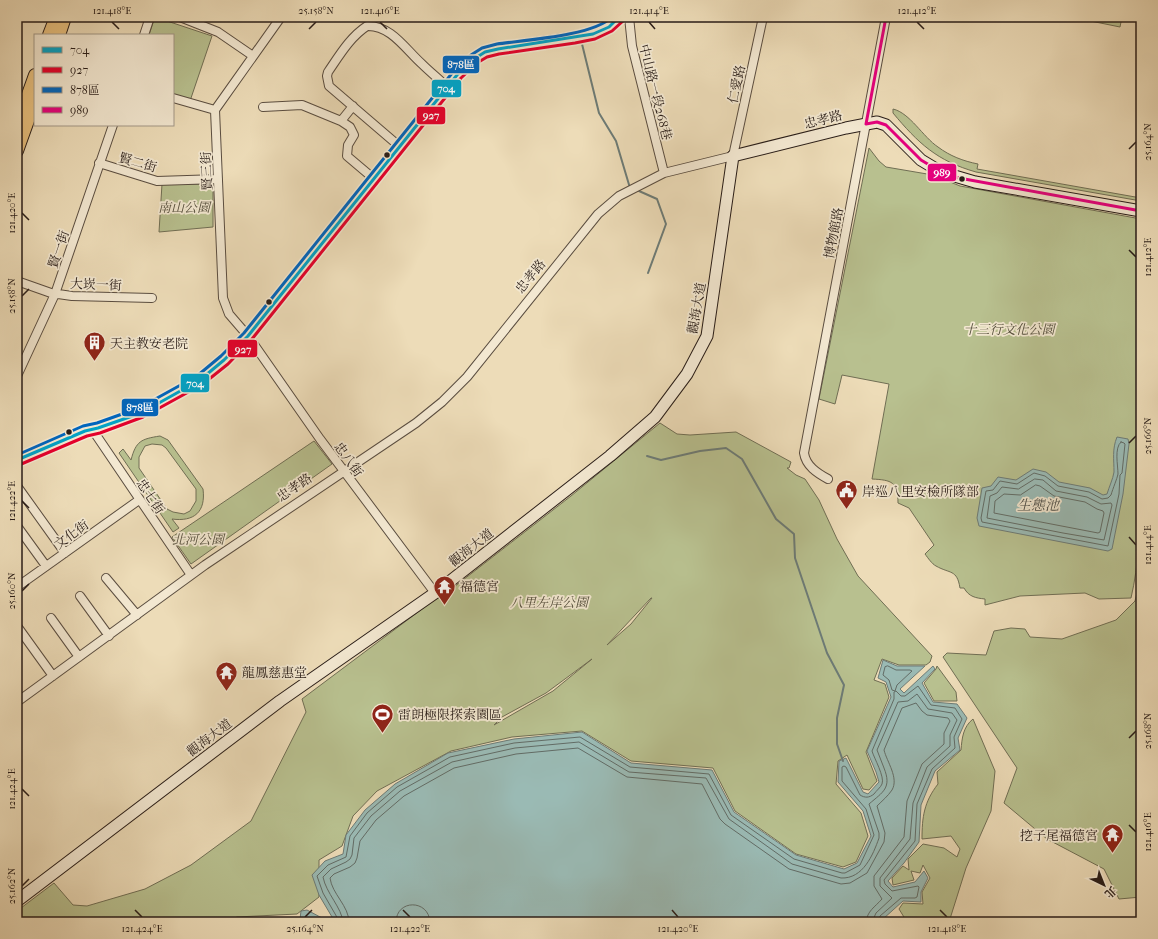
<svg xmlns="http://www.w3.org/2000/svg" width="1158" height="939" viewBox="0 0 1158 939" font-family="'IM FELL French Canon','Noto Serif TC',serif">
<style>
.green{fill:#b8c08f;stroke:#706e54;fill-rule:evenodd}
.water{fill:#9abab4;stroke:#6d7b76}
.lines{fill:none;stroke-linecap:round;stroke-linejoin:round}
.shore{stroke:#626c66;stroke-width:1}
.stream{stroke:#6d7b76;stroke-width:2}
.street-casing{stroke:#5a4d40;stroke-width:10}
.secondary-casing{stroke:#291d18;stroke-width:13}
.primary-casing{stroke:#291d18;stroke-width:14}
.street{stroke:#f3e8d1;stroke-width:8}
.secondary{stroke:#f3e8d1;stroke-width:11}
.primary{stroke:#e6be7c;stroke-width:12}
.bus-1-casing{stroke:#f3e8d1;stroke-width:6}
.bus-2-casing{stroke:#f3e8d1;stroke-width:6}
.bus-3-casing{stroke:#f3e8d1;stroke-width:6}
.bus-4-casing{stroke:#f3e8d1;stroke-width:6}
.bus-1{stroke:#02a2c5;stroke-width:3}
.bus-2{stroke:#e4002b;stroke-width:3}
.bus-3{stroke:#0065bd;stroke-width:3}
.bus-4{stroke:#e5007d;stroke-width:3}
.ticks{fill:none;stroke:#291d18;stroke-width:1.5}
.bus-dot{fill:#291d18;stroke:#f3e8d1;stroke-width:1.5}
.labels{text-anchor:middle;stroke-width:3.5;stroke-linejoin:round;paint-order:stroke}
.street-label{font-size:13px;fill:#291d18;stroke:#f3e8d1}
.park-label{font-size:13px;font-style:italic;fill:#544e3c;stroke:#f3e8d1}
.poi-label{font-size:13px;fill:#291d18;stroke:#f3e8d1;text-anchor:start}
.water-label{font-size:14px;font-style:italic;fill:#4b4c47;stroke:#f3e8d1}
.line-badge{stroke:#f3e8d1;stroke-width:1.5}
.badge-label{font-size:11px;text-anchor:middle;font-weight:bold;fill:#fff}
.neatline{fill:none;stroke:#291d18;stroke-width:1.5}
.ticks-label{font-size:10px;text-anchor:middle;fill:#291d18}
</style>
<rect width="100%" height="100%" fill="#eddcb8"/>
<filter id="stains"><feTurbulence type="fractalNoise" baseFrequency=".005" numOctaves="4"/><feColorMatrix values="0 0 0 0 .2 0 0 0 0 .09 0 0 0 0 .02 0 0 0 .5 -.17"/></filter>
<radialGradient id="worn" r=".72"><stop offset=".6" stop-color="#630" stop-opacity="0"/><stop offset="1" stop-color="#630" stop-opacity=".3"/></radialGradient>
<path class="green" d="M155 17 212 36 190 101 173 95V35H149Z
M1071 17H1122L1120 27Z
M893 109C910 113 923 137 938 147 950 156 963 161 978 164L977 169 1141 198V201L976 172C937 161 918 143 893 113Z
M869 148 879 161 886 167 933 175 960 186 1141 219V488L1139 494C1140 529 1139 564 1131 598L1099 599 1085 593 1020 596 985 605V599C976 598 969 597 964 588H960C957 569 950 574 936 566 932 564 928 558 925 554L934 545 909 508 898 503C898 482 892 480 872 479L889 384 842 375 835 404 819 399Z
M162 184H213V227L159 232Z
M660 423 677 434 690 435 736 432 791 462 789 468H787L796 475 805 479 819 500 837 539 858 576 932 656 930 662 926 665H899L882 659 874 680 885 684 889 697 866 752 877 781 869 790 863 789 847 755 838 761 836 784 861 813 868 836 856 862 843 867 796 854 735 811 713 768 631 761 582 731 512 737 451 751 377 791 353 816 342 846 319 860V897L297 914 237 917 224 922H17V911L54 883 73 905 87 906 145 889 191 865 251 821 306 712 302 699 426 606 454 587 571 496ZM652 598 631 624 607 645 651 598ZM592 659 553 691 494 725 502 717 546 693Z
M160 436 168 440 203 489C206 512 194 522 172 519L179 528 173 532 119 453 123 449 131 460C136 441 141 439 160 436ZM152 444 162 445 166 448 196 489V501L190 511 184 514 173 512 167 509 139 468V457L145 446Z
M314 441 332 464 191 564 172 537Z
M1141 576V897L1119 899 1104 869 1047 839 1004 803 1017 768 943 657 947 653 986 655 994 631 1011 628 1025 629 1030 637 1062 639 1116 620 1135 601Z
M937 666 956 692 957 701H934L924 683 936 669Z
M973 719 995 771 991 811 966 868 949 922H907L899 909 903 903 923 904 922 892 930 878 923 865 920 873 911 871 914 880 893 885 892 878 903 866 909 870 908 859 923 844 944 848 957 857 960 849 951 836 922 839C922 817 924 802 938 784L937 772 961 750C962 738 963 727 973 719Z"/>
<path class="water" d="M1117 437 1128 439 1129 444 1123 494 1112 549 1108 551 979 526 977 518 982 488 991 486 998 477 1016 480 1033 469 1046 472 1059 482 1090 488 1103 495 1107 494C1109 487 1113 479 1114 472 1114 460 1112 449 1117 437Z
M883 660 897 666H925L900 689 904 693 933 666 935 669 922 683 933 702 957 704 967 718 958 738 960 750 935 771 921 805 919 842 904 863 888 881 893 887 915 882 924 871 928 878 921 892V902L903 901 883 919 881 922H419L413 919 408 922H335L319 895 312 875 325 861 343 854 346 835 365 810 395 784 448 753 514 739 582 732 631 763 712 770 734 812 796 855 844 869 857 863 871 836 863 811 838 782 839 761 846 758 863 792 868 794 879 782 876 772 867 751 891 697 886 682 878 678Z
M307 910 322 918 325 922H287L300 919 301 911Z"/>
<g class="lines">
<path class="shore" d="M1121 442 1124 443 1125 444 1122 473 1120 475 1119 494 1108 546 982 522 981 518 986 491 993 490 1000 481 1017 484 1034 473 1045 476 1058 486 1089 492 1102 499 1108 498 1111 495C1113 488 1117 479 1118 474 1118 465 1114 448 1121 442Z
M1035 479 1043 480 1056 491 1087 497 1101 504 1111 503 1112 505 1104 540 1063 533 987 518 990 496 997 493 1002 487 1018 489Z
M1036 485 1040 486 1054 496 1085 502 1097 509 1103 511 1104 513 1100 532 1098 533 994 513 995 501 1004 494 1020 495Z
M888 666 896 670H910L912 671 897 685 895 691 892 690 889 680 883 675 885 667Z
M338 922V919L323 893 317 876 328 865 346 857 350 836 367 813 397 787 450 757 514 743 580 737 630 767 709 774 731 815 794 859 842 873H845L860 865 874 835 866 809 842 781V767L844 766 846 767 860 795C865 798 869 798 874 794 876 791 881 787 882 784 885 777 874 758 872 751L894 699V692L896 691 901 696H905L918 686 931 705 955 708 962 719 954 737 955 748 932 769 917 804 915 841 884 880 885 884 892 891 918 886 919 887 917 897 915 898H901L880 916 878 922
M343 922C342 908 326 893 323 877L331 869 346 862 350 859 352 855 354 838 371 816 400 791 452 762 515 748 579 742 629 772 706 778 729 819 792 864 841 878C863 879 873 855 879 838V833L869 804C883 792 892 788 884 768 882 762 879 756 877 750L898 702 908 701 917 694 928 709 952 713 957 720 950 735V746L927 767 913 803 910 839 880 878V886L892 898 876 913 872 922
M349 922C349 906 332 894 330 878L334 874 350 867 355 863 357 858 360 841 376 820 404 796 454 768 516 754 578 748 627 777 702 784 720 819 725 824 789 869 841 884 850 883 867 873 884 842 885 833 877 806C882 801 888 796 892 790 899 778 887 762 884 750L902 708 916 703 922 711 927 715 948 718 950 721 944 733V744L922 764 907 801 904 837 874 876V886L882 899C875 907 867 911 866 922
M396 922C396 899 429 899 430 922"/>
<path class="stream" d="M582 44 599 113 616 141 630 188
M639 191 657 199 666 224 648 273
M647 456 661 460 700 451 726 448 742 459 776 519 794 534 795 558 827 653 844 685 837 718V744L843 761"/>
<defs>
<path id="street" d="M180 17 218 32 253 56
M281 17 215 110 223 298 229 314 248 336 320 439 435 593
M629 17 632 46 664 173
M144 35 150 17
M173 98 215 110
M263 107 302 105 341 121 350 127 354 135 348 145 347 156 373 178
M341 121 353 106
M399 146 329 86 327 76 328 72C339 56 350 37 367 26 391 25 406 50 422 64 430 72 439 79 447 87
M99 163 157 181 218 179
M17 281 51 293 72 296 152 298
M17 376 55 294 113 125
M92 429 191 575
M828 479C817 473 806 466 804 453L886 17
M17 486 65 553
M17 526 46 566
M106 578 137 615
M17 587 139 500
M80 596 109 636
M51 618 79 657
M17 626 53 676
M17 702 205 565 416 423 442 402 467 377 598 214 619 196 664 173 733 156 763 17"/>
<path id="secondary" d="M17 460 85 431 98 428 141 413 150 408 200 380 224 360 248 336 399 146 457 75 474 59 485 52 498 49 574 38 593 34 609 27 619 17
M17 901 280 701 435 593 610 456 655 417 687 374 707 336 733 156 846 128 877 122 886 125 921 160 941 172 975 182 1141 211"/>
<path id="primary" d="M49 35 56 17
M59 35 65 17
M17 125 35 75
M17 151 35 101"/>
</defs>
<use href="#street" class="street-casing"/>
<use href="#secondary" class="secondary-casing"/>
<use href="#primary" class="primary-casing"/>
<use href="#street" class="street"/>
<use href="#secondary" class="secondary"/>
<use href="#primary" class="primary"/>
<defs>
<path id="bus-1" d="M17 460 85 431 98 428 141 413 200 380 224 360 248 336 457 75 474 59 485 52 498 49 593 34 609 27 619 17"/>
<path id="bus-2" d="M19 465 87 436 100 433 143 417 203 384 228 364 252 339 461 78 477 63 487 57 499 54 575 43 595 39 612 31 623 21"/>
<path id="bus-3" d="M17 455 83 426 97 423 139 408 197 376 221 356 244 333 453 72 471 55 482 48 497 44C525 40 593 36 612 17"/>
<path id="bus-4" d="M886 17 866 124 877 122 886 125 921 160 941 172 959 178 1141 211"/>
</defs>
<use href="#bus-1" class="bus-1-casing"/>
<use href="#bus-2" class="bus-2-casing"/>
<use href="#bus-3" class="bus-3-casing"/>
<use href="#bus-4" class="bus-4-casing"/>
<use href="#bus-1" class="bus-1"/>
<use href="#bus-2" class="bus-2"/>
<use href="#bus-3" class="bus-3"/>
<use href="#bus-4" class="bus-4"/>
</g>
<path class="ticks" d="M112 22 119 29M380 22 387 29M649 22 655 29M917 22 924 29M309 29 316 22M1129 149 1136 142M22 213 29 220M1129 250 1136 257M22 296 29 289M1129 443 1136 436M22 501 29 508M1129 537 1136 545M22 591 29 584M1129 738 1136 731M22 789 29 796M1129 825 1136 832M22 886 29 879M135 910 142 917M403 910 410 917M672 910 678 917M940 910 947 917M305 917 312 910"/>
<defs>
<symbol id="building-pin" viewBox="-11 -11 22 30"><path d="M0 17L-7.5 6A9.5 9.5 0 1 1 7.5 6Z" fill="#8f2418" stroke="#f3e8d1"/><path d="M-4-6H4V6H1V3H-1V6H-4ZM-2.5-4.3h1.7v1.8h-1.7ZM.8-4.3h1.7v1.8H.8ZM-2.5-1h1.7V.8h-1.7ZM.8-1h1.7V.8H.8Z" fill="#fff"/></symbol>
<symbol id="civic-pin" viewBox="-11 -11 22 30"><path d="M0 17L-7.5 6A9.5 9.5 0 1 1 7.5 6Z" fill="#8f2418" stroke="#f3e8d1"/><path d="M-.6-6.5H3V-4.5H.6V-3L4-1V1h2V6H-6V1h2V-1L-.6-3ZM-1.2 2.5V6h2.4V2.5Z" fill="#fff"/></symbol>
<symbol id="temple-pin" viewBox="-11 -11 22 30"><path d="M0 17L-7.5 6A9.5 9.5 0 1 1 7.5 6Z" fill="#8f2418" stroke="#f3e8d1"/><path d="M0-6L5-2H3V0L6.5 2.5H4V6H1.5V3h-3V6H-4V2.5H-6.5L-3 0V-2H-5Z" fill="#fff"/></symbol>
<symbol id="stadium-pin" viewBox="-11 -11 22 30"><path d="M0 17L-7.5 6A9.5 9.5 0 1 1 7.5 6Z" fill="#8f2418" stroke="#f3e8d1"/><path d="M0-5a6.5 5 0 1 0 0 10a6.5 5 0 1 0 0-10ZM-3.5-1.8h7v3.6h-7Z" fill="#fff"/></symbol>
</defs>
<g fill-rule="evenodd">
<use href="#building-pin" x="82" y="330" width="25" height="34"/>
<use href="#civic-pin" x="834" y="478" width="25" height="34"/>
<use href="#temple-pin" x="432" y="574" width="25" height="34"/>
<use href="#temple-pin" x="214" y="660" width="25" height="34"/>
<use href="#stadium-pin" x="370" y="702" width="25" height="34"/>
<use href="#temple-pin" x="1100" y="822" width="25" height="34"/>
</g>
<g class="bus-dot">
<circle cx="387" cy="155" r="3.5"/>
<circle cx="962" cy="179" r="3.5"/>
<circle cx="269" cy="302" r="3.5"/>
<circle cx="69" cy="432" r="3.5"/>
</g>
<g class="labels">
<g class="street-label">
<text transform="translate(736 84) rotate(-78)" y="5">仁愛路</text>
<text transform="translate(656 92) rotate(76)" y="5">中山路一段268巷</text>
<text transform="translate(823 119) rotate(-14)" y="5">忠孝路</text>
<text transform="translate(138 162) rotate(16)" y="5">賢二街</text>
<text transform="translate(206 171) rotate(-93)" y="5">賢三街</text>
<text transform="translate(833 233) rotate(-79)" y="5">博物館路</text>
<text transform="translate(58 249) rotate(-71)" y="5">賢一街</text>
<text transform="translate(530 276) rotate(-51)" y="5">忠孝路</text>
<text transform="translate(96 284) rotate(2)" y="5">大崁一街</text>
<text transform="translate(696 308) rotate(-80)" y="5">觀海大道</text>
<text transform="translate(349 459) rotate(54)" y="5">忠八街</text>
<text transform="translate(294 487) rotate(-34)" y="5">忠孝路</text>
<text transform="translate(151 496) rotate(56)" y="5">忠七街</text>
<text transform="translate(71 534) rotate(-36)" y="5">文化街</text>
<text transform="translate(471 547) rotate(-38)" y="5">觀海大道</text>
<text transform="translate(209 737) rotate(-37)" y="5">觀海大道</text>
</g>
<g class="park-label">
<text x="184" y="212">南山公園</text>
<text x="1009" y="334">十三行文化公園</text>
<text x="198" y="544">北河公園</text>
<text x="549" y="607">八里左岸公園</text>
</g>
<g class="poi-label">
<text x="110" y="348">天主教安老院</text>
<text x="862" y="496">岸巡八里安檢所隊部</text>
<text x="460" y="591">福德宮</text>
<text x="242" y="677">龍鳳慈惠堂</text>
<text x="398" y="719">雷朗極限探索園區</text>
<text x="1098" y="840" text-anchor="end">挖子尾福德宮</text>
</g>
<g class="water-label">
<text x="1038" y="510">生態池</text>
</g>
</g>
<g class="line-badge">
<rect x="442" y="55" width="38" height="19" rx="4" fill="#0065bd"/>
<rect x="431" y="79" width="31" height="19" rx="4" fill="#02a2c5"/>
<rect x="416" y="106" width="30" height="19" rx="4" fill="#e4002b"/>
<rect x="927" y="163" width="30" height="19" rx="4" fill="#e5007d"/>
<rect x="227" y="339" width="31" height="19" rx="4" fill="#e4002b"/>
<rect x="180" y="373" width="30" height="20" rx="4" fill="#02a2c5"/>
<rect x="121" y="398" width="38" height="19" rx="4" fill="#0065bd"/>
</g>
<g class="badge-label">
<text x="461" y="68">878區</text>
<text x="446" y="92">704</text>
<text x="431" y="119">927</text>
<text x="942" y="176">989</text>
<text x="243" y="353">927</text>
<text x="195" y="387">704</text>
<text x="140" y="411">878區</text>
</g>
<rect width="1158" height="939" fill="none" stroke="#eddcb8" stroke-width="44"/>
<rect x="34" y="34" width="140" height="92" fill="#f3e8d1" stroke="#a29787"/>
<rect x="42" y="47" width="20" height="6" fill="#02a2c5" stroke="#a29787"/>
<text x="70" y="54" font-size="12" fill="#291d18">704</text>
<rect x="42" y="67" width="20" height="6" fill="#e4002b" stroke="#a29787"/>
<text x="70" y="74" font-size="12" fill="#291d18">927</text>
<rect x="42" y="87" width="20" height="6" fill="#0065bd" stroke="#a29787"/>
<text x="70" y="94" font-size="12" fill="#291d18">878區</text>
<rect x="42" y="107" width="20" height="6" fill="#e5007d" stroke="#a29787"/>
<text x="70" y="114" font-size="12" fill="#291d18">989</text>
<g transform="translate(1104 885) rotate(137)" stroke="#f3e8d1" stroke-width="3" paint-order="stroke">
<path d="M0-3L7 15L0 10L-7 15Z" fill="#291d18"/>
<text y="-6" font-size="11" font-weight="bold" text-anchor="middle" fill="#291d18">北</text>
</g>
<rect x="22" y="22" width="1114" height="895" class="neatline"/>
<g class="ticks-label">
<text x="112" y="14">121.418°E</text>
<text x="316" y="14">25.158°N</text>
<text x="380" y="14">121.416°E</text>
<text x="649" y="14">121.414°E</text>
<text x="917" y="14">121.412°E</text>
<text transform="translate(1147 142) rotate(-90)" y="4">25.164°N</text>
<text transform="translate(11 213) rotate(-90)" y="4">121.420°E</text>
<text transform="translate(1147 257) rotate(-90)" y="4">121.412°E</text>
<text transform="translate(11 296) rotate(-90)" y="4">25.158°N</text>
<text transform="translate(1147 436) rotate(-90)" y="4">25.166°N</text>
<text transform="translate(11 501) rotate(-90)" y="4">121.422°E</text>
<text transform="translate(1147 545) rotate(-90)" y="4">121.414°E</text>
<text transform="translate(11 591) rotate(-90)" y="4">25.160°N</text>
<text transform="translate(1147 731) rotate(-90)" y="4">25.168°N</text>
<text transform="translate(11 789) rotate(-90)" y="4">121.424°E</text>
<text transform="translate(1147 832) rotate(-90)" y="4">121.416°E</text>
<text transform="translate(11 886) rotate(-90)" y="4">25.162°N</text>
<text x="142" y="932">121.424°E</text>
<text x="305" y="932">25.164°N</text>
<text x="410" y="932">121.422°E</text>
<text x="678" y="932">121.420°E</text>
<text x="947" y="932">121.418°E</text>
</g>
<rect width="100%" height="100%" filter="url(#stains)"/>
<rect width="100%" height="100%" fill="url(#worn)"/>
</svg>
